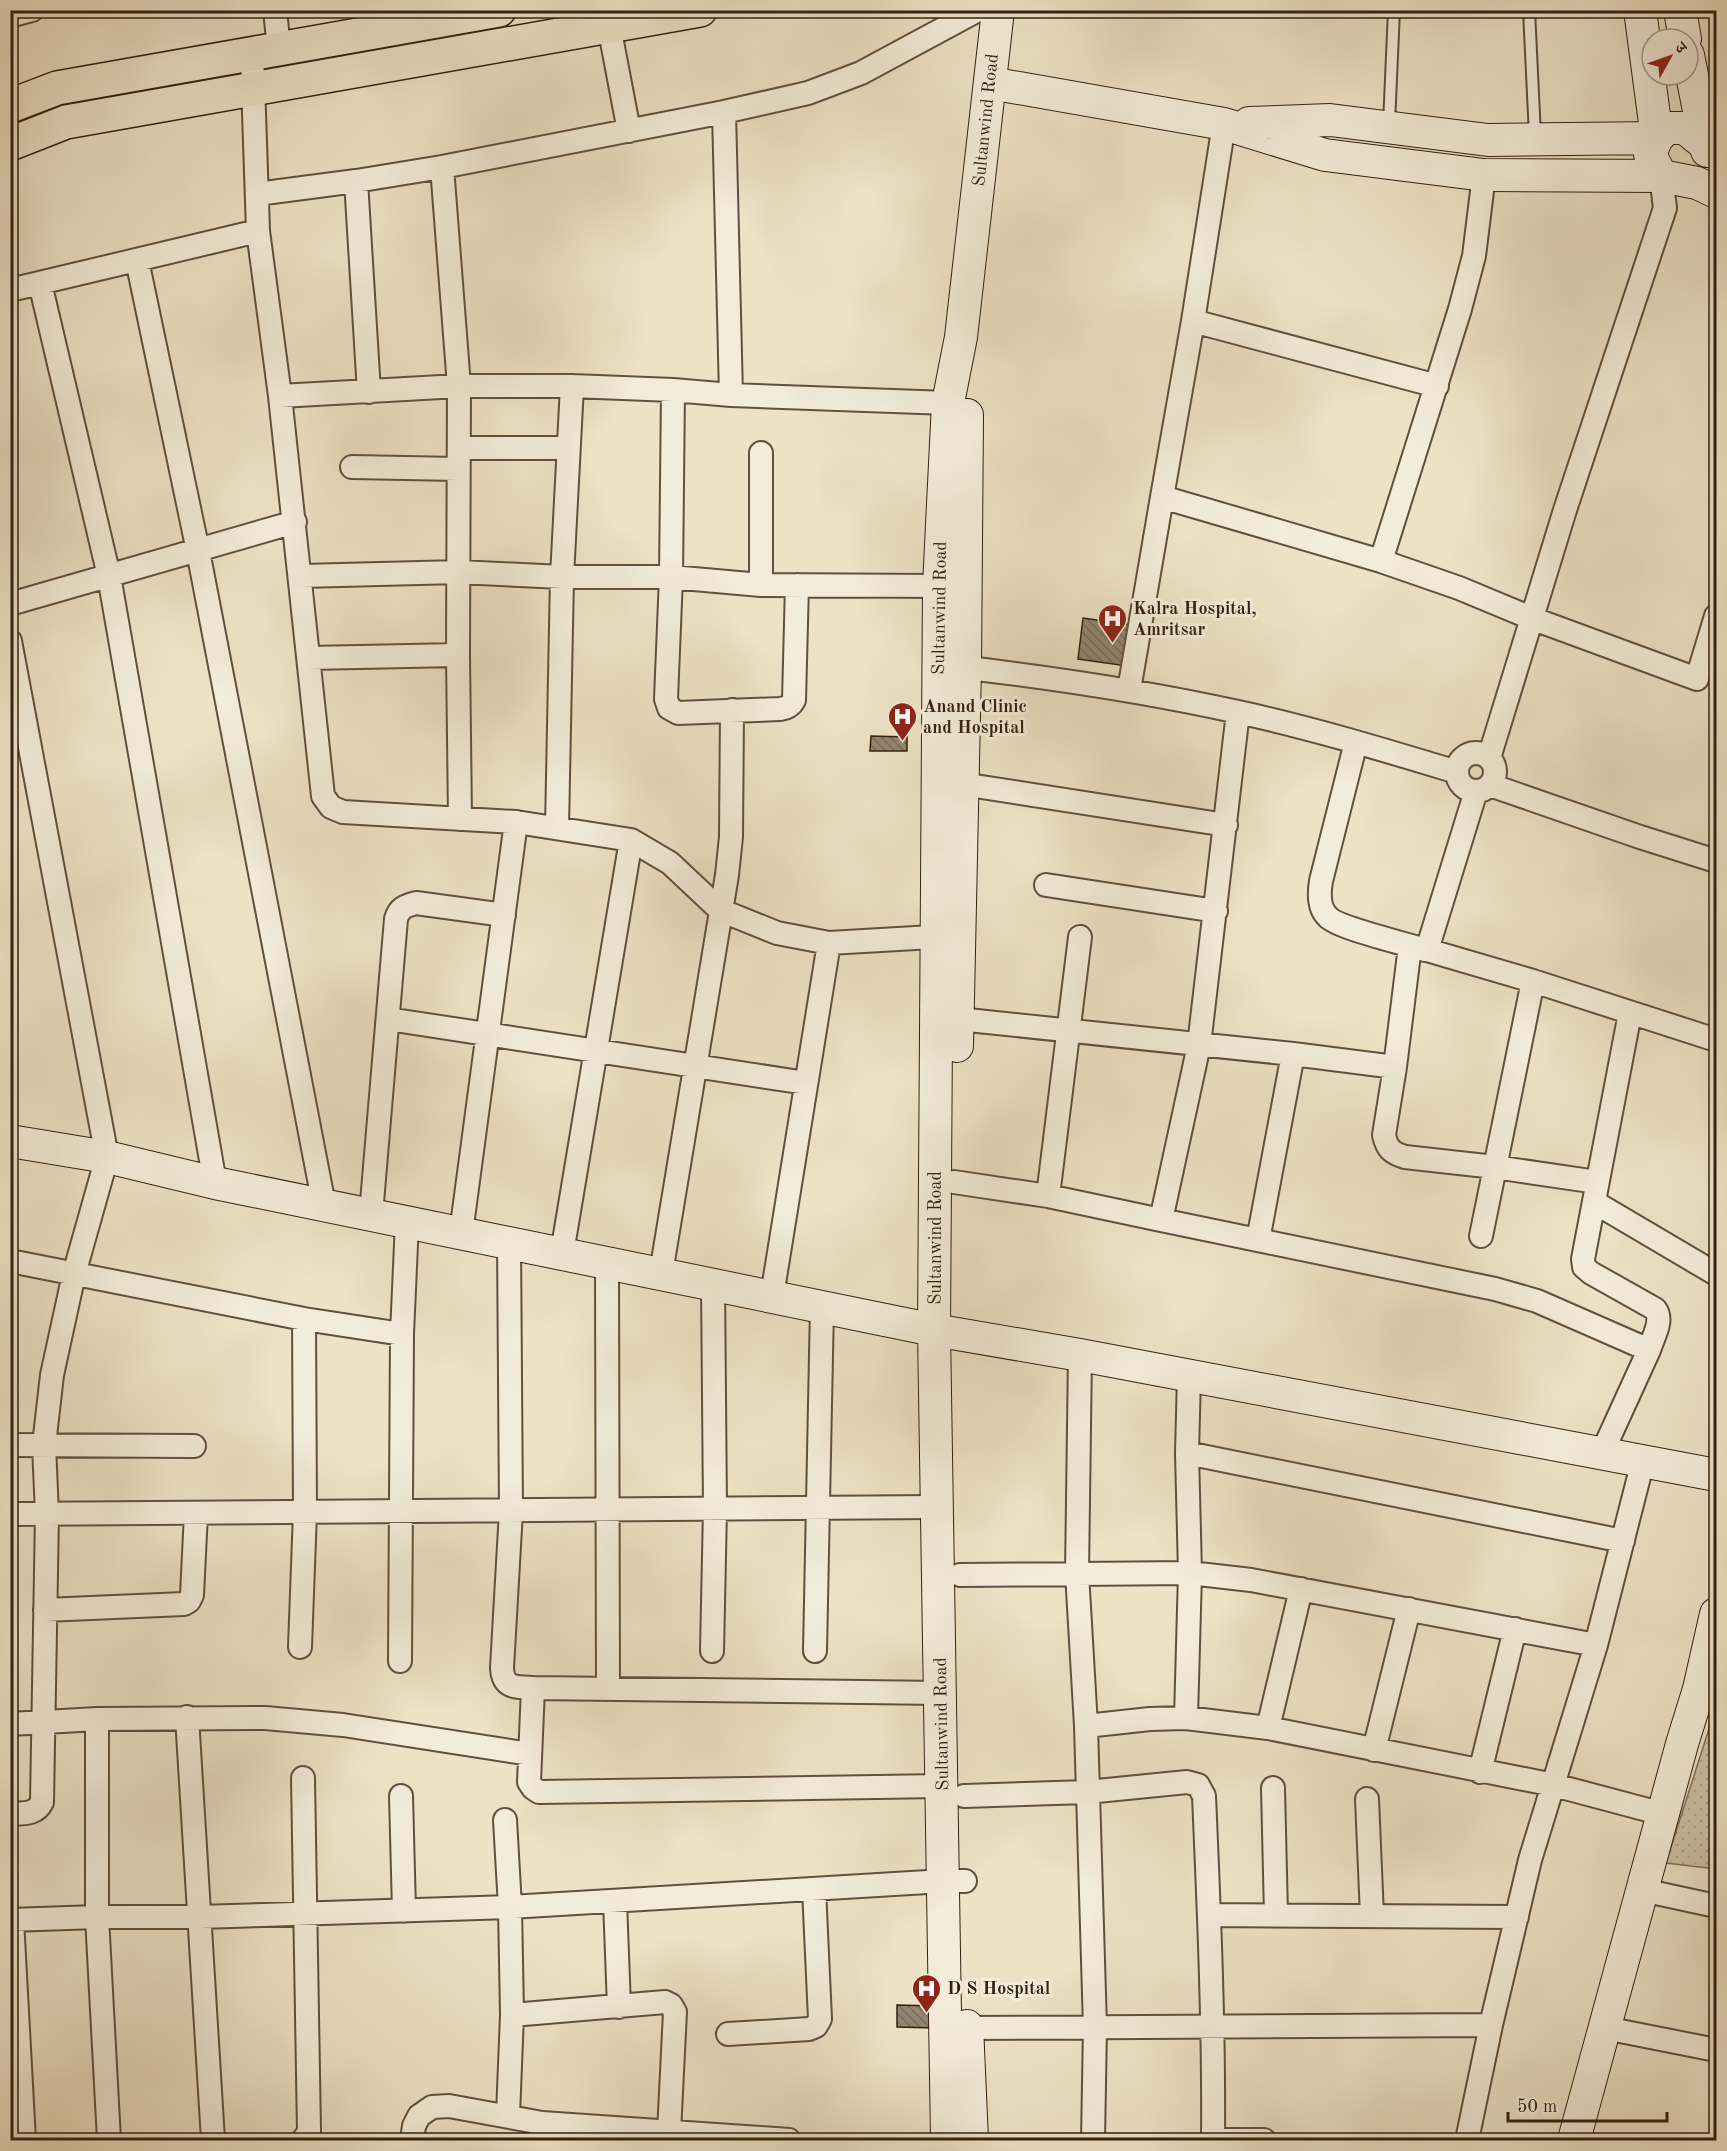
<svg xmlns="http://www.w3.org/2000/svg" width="1727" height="2151" viewBox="0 0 1727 2151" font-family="'Old Standard TT','Noto Serif Devanagari',serif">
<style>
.grass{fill:url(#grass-dots);stroke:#80705c;stroke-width:1.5}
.building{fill:url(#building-back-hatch);stroke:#332012;stroke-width:1.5}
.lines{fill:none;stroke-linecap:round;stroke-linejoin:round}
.lane-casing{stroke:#61503f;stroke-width:14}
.street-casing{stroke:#61503f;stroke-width:26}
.secondary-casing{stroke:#332012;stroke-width:34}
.primary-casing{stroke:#332012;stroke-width:36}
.lane{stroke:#f3ecd9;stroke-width:10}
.street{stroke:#f3ecd9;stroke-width:22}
.secondary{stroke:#f3ecd9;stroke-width:32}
.primary{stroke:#ece2c5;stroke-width:33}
.labels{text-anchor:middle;stroke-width:6;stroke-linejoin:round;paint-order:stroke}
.street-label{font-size:18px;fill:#332012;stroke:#f3ecd9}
.poi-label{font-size:18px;font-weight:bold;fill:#332012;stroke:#f3ecd9;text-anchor:start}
</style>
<defs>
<pattern id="grass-dots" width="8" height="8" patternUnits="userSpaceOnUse" patternTransform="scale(1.5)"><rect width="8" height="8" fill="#cdc1a7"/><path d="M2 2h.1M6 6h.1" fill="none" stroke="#b0a68f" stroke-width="1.8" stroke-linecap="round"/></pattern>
<pattern id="building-back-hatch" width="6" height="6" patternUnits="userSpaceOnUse" patternTransform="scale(1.5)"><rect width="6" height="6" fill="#93856f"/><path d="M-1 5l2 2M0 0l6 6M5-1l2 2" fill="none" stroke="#796c5a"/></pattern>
</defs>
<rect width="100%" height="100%" fill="#ece2c5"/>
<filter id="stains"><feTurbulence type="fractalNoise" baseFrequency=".00333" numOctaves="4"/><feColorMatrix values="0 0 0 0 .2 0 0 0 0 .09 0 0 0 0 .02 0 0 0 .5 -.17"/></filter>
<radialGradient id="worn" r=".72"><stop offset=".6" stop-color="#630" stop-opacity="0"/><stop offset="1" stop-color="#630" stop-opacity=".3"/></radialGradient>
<path class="grass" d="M1716 1707V1869L1666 1863Z"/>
<path class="building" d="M1083 618 1132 625 1127 666 1078 659Z
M871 736 907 737V751H870Z
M897 2005 935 2006V2028L897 2027Z"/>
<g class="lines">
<defs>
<path id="lane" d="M1529 10 1535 136
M1389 124 1394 10"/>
<path id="street" d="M275 10 279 49
M10 16 32 10
M609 26 629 131
M252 54 258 231 280 396 323 796 331 807 343 812 516 822 631 840 670 863 720 910 777 933 829 943 950 936
M724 112 731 395
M1224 124 1193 321 1162 497 1381 561 1459 588 1531 618 1697 679 1716 616
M442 167 459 386 458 655 460 819
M356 181 369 392
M257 194 356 181 442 167 724 112 808 93 861 73 978 10
M137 260 198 551 324 1205
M40 283 109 576 215 1183
M10 290 258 231
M1193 321 1437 386
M673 390 671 577 666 699 669 708 678 713 780 709C787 708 791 706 794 700L797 585
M280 396 459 386H572L673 390 731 395 948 403
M459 448H568
M352 467 458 469
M1381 561 1460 309 1474 256 1484 175
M301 576 459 572 562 577H671L761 585 939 586
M761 585V453
M10 604 295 522
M10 641 107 1157 74 1274 52 1375 44 1445 47 1514 42 1802C36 1815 23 1813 10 1814
M309 658 458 655
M951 666C1047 677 1143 691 1238 712 1312 728 1384 750 1457 772
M1129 690 1162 497
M1238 712 1199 1045 1161 1220 1495 1289 1537 1301 1649 1350 1602 1453
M1356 742 1321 881C1319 893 1318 908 1328 917 1338 928 1407 944 1425 950
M1457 772a19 19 0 1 1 38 0a19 19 0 1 1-38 0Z
M1489 758 1565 510 1665 208 1661 176
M962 784 1226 825
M1490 785 1640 837 1716 861
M1476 791 1427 950 1533 981 1716 1040
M557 827 562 577 572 386
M1046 885 1216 911
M1630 1013 1583 1259 1584 1267 1591 1273 1655 1309C1664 1320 1653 1337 1649 1350
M388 1019 806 1083
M958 1019 1293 1054 1395 1067 1410 946
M1395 1067 1384 1135C1387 1149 1392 1153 1405 1157L1495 1167 1597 1182
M954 1182 1048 1196 1161 1220
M1048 1196 1080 937
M1594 1202 1716 1274
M371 1214 396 919C399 908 405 906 416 903L504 915
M461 1233 516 822
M1481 1236 1533 981
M1258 1240 1293 1054
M509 1242 511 1511 502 1668C503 1688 515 1687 533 1688
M562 1253 631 840
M10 1261 304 1319 402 1334
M607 1264 608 1689
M661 1273 727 875 731 837 732 710
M772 1296 829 943
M1080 1355 1077 1573 1086 1726 1095 2027 1093 2140
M1189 1376 1187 1453 1190 1573 1186 1718 1268 1728 1554 1785 1663 1814
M10 1445 194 1446
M1187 1453 1623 1541
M10 1514 938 1507
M960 1575 1190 1573 1251 1580 1596 1645
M45 1610 184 1604 189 1601 192 1595 196 1513
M300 1647 305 1512 304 1319
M712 1651 715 1509 713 1284
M815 1651 822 1306
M400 1661 402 1334 407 1222
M941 1693 533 1688 529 1782 533 1788 539 1792 942 1786
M187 1717 213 2140
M97 1719V1917L109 2140
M10 1724 97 1719 265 1718 343 1725 530 1754
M1086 1726 1150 1719 1186 1718
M1268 1728 1301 1589
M1374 1750 1409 1609
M1480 1772 1515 1629
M1273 1788 1276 1915
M401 1796 404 1911
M964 1796 1087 1792 1187 1782 1198 1785 1204 1796C1209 1911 1214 2026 1213 2140
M1367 1799 1372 1916
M505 1820 510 1907 944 1881H965
M1642 1890 1716 1906
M615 1901 619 2007
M1209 1915 1517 1917
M10 1920 97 1917H199L510 1907 512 2015 508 2115
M12 1920 24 2140
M512 2015 665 2002 671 2005 675 2012 669 2132
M967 2028 1491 2025
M1605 2028 1716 2050
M728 2034 809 2029 816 2026 820 2019 814 1889
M303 2140 309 2132 303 1778
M412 2140 414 2126 419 2116 432 2107 449 2106 542 2123 789 2140
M1213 2140H1264
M1467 2140 1491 2025 1530 1860 1596 1645 1643 1461"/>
<path id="secondary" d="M1640 10 1657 138 1650 154 1661 176 1697 183 1716 192
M1680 10 1685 39
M1688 55 1707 151
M990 83 1224 124 1325 155 1484 175 1661 176
M1249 123 1330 120 1488 140 1657 138 1667 128H1685L1707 146 1716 151
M957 1046 965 667 967 415
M10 1141 107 1157 215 1183 934 1330 1080 1355 1716 1475
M967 2026 972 2140
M947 2140 934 1330 939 586 948 403 961 337 998 10
M1574 2140 1682 1744 1699 1689 1716 1614"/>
<path id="primary" d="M10 106 57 88 499 10
M10 144 66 122 700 10"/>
</defs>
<use href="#lane" class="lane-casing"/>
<use href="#street" class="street-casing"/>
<use href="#secondary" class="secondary-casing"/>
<use href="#primary" class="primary-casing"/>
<use href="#lane" class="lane"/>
<use href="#street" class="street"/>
<use href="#secondary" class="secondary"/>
<use href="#primary" class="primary"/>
</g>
<defs>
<symbol id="hospital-pin" viewBox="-11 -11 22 30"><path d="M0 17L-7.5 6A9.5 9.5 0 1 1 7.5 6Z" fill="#8f2418" stroke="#f3ecd9"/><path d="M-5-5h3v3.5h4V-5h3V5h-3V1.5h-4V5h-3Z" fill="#fff"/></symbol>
</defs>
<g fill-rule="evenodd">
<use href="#hospital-pin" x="1096" y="602" width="33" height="45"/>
<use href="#hospital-pin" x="886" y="700" width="33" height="45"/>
<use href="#hospital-pin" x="910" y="1972" width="33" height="45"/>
</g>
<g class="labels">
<g class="street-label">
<text transform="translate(985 120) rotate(-84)" y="6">Sultanwind Road</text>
<text transform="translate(939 608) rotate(-89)" y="6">Sultanwind Road</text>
<text transform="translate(935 1238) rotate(-90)" y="6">Sultanwind Road</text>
<text transform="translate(941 1724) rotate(-91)" y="6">Sultanwind Road</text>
</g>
<g class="poi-label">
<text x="1133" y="614">Kalra Hospital,<tspan x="1133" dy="21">Amritsar</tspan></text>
<text x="923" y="712">Anand Clinic<tspan x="923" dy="21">and Hospital</tspan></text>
<text x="947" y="1994">D S Hospital</text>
</g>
</g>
<rect width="1727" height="2151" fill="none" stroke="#ece2c5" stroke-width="36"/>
<rect x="12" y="12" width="1703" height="2127" fill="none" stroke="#332012" stroke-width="3"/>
<rect x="18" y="18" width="1691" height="2115" fill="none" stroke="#332012" stroke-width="1.5"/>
<g transform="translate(1670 57) rotate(50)"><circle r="28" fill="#f3ecd9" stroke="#a69a89" stroke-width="1.5"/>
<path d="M0-4.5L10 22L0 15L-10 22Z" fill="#8f2418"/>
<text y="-9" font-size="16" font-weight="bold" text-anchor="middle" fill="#332012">उ</text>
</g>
<path d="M1508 2112v9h159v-9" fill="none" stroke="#332012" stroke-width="3"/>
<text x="1517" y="2112" font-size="18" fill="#332012" stroke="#f3ecd9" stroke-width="4.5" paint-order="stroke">50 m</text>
<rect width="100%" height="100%" filter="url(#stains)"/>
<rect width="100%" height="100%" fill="url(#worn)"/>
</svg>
